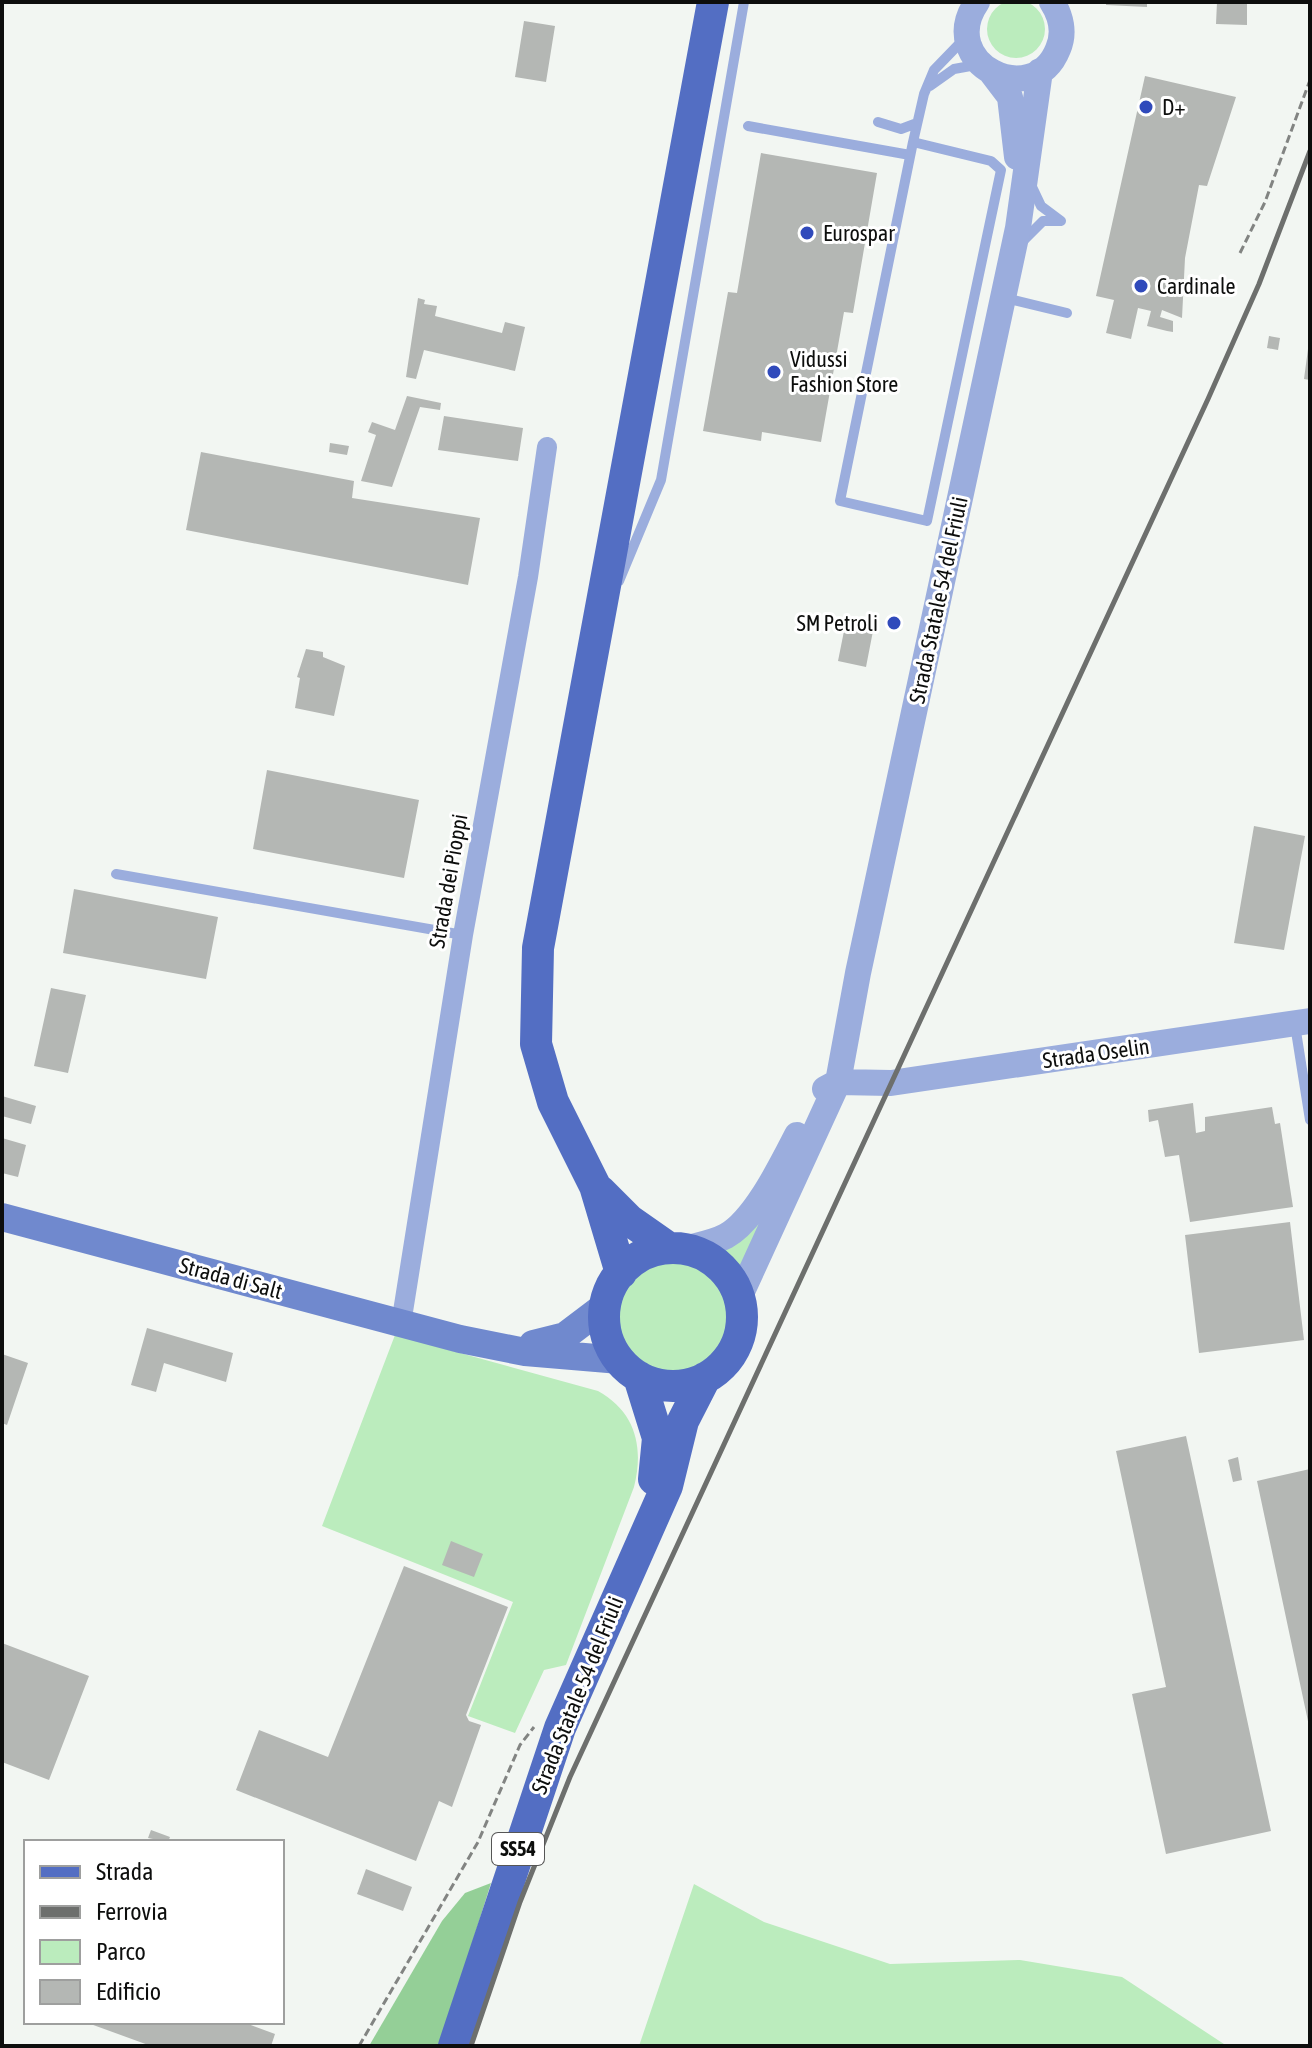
<svg xmlns="http://www.w3.org/2000/svg" width="1312" height="2048" viewBox="0 0 1312 2048" font-family="'Asap Condensed',sans-serif">
<style>
.green{fill:#bbecbd}
.forest{fill:#94cf97}
.building{fill:#b4b7b4}
.lines{fill:none;stroke-linecap:round;stroke-linejoin:round}
.path{stroke:#828482;stroke-width:3;stroke-dasharray:8 4;stroke-linecap:butt}
.service{stroke:#9baddd;stroke-width:10}
.minor{stroke:#9baddd;stroke-width:20}
.tertiary{stroke:#9baddd;stroke-width:26}
.secondary{stroke:#7089ce;stroke-width:28}
.primary{stroke:#536ec3;stroke-width:32}
.rail{stroke:#6d6f6d;stroke-width:5}
.poi-dot{fill:#304abb;stroke:#fff;stroke-width:3}
.labels{text-anchor:middle;stroke-width:6;stroke-linejoin:round;paint-order:stroke}
.shield{fill:#fff;stroke:#565656;stroke-width:2}
.shield-label{font-size:20px;font-weight:bold;fill:#0d0e0d}
.poi-label{font-size:22px;fill:#0d0e0d;stroke:#fff;text-anchor:start}
.street-label{font-size:22px;fill:#0d0e0d;stroke:#fff}
</style>
<rect width="100%" height="100%" fill="#f2f6f2"/>
<path class="green" d="M987 29a29 29 0 1 1 58 0a29 29 0 1 1-58 0Z
M800 1146 743 1274 720 1250Z
M614 1317a59 59 0 1 1 118 0a59 59 0 1 1-118 0Z
M395 1335 598 1391C636 1412 644 1448 634 1487L566 1665 544 1670 515 1733 468 1716 513 1602 322 1526Z
M694 1884 764 1922 890 1964 1020 1960 1122 1977 1227 2046H639Z"/>
<path class="forest" d="M491 1883 440 2046H369L442 1921 465 1893Z"/>
<path class="building" d="M1106 2H1147V7L1106 5Z
M1217 2H1247V25L1216 24Z
M524 21 555 26 546 82 515 77Z
M1145 76 1236 97 1207 186 1199 185 1185 258 1182 318 1162 310 1160 317 1173 321V332L1167 331 1147 326 1151 311 1138 308 1131 339 1106 333 1114 300 1096 296Z
M761 153 877 173 853 313 844 312 821 442 762 432 761 441 703 431 728 292 737 293Z
M418 298 425 300 424 304 437 306 435 316 502 333 505 322 525 327 515 371 424 350 416 379 406 377Z
M1269 336 1280 338 1278 350 1267 348Z
M1308 349H1310V380L1304 379Z
M407 396 441 403 440 410 420 407 392 487 361 481 376 435 368 432 372 422 395 430Z
M444 416 523 428 518 461 438 450Z
M330 443 349 446 347 455 329 452Z
M201 452 354 481 352 498 480 518 468 585 186 530Z
M845 626 873 631 866 667 838 661Z
M306 649 323 652V657L345 666 334 716 295 708 300 678 297 677Z
M267 770 419 800 404 878 253 849Z
M1254 826 1305 836 1284 950 1234 943Z
M74 889 218 917 206 979 63 953Z
M51 988 86 995 68 1073 34 1066Z
M2 1096 36 1106 31 1124 2 1116Z
M1193 1103 1196 1133 1205 1131V1117L1272 1107 1275 1124 1280 1123 1293 1207 1190 1222 1179 1155 1165 1157 1158 1120 1149 1122 1148 1110Z
M2 1138 26 1145 18 1177 2 1173Z
M1290 1222 1304 1340 1199 1353 1185 1235Z
M147 1328 233 1353 226 1382 164 1363 156 1392 131 1385Z
M2 1354 28 1363 7 1425 2 1423Z
M1186 1436 1271 1831 1166 1854 1132 1694 1166 1687 1116 1451Z
M1238 1457 1242 1480 1233 1482 1228 1460Z
M1310 1469V1726H1309L1257 1481Z
M451 1541 483 1554 474 1577 442 1565Z
M404 1566 508 1607 466 1715 469 1721 481 1725 452 1807 439 1801 416 1861 236 1790 259 1730 328 1757Z
M2 1643 89 1676 49 1780 2 1762Z
M151 1830 170 1837 168 1842 148 1838Z
M366 1869 412 1887 403 1911 357 1894Z
M85 2022H243L275 2034 271 2046H151Z"/>
<g class="lines">
<path class="path" d="M1240 253 1265 202 1310 80
M359 2046 478 1842 520 1745 534 1727"/>
<path class="service" d="M930 86 954 69 976 65
M878 122 901 129 917 123
M748 126 910 155
M913 142 991 161 1001 170 927 521 840 501Z
M913 142 924 94 934 70 963 40
M1032 187 1041 206 1061 221
M1023 241 1043 221H1061
M1005 298 1067 313
M619 581 661 480 744 2
M116 874 463 935
M1295 1025 1310 1120"/>
<path class="minor" d="M401 1324 463 935 528 577 547 447"/>
<path class="tertiary" d="M977 2C935 63 1033 112 1058 49 1065 33 1061 16 1052 2
M991 72 1010 97 1017 157
M825 1089 838 1082 891 1083 1310 1021
M684 1249C698 1245 713 1243 726 1236 755 1220 782 1164 797 1135
M739 1298 838 1082 858 973 1018 228 1040 71"/>
<path class="secondary" d="M2 1217 460 1339 525 1352 620 1360
M533 1344 565 1336 606 1305"/>
<path class="primary" d="M600 1191 629 1220 669 1248
M604 1317a69 69 0 1 1 138 0a69 69 0 1 1-138 0Z
M621 1273 595 1186 553 1102 536 1044 538 948 713 2
M639 1377 658 1438 654 1479
M454 2046 560 1728 667 1486 683 1421 705 1378"/>
<path class="rail" d="M471 2046 520 1902 570 1777 1208 399 1259 284 1310 151"/>
</g>
<g class="poi-dot">
<circle cx="1146" cy="107" r="8"/>
<circle cx="807" cy="233" r="8"/>
<circle cx="1141" cy="286" r="8"/>
<circle cx="774" cy="372" r="8"/>
<circle cx="894" cy="623" r="8"/>
</g>
<g class="labels">
<rect class="shield" x="492" y="1833" width="52" height="32" rx="6"/>
<g class="shield-label">
<text x="518" y="1856">SS54</text>
</g>
<g class="poi-label">
<text x="1162" y="115">D+</text>
<text x="823" y="241">Eurospar</text>
<text x="1157" y="294">Cardinale</text>
<text x="790" y="367">Vidussi<tspan x="790" dy="25">Fashion Store</tspan></text>
<text x="878" y="631" text-anchor="end">SM Petroli</text>
</g>
<g class="street-label">
<text transform="translate(938 600) rotate(-78)" y="8">Strada Statale 54 del Friuli</text>
<text transform="translate(448 881) rotate(-80)" y="8">Strada dei Pioppi</text>
<text transform="translate(1096 1053) rotate(-8)" y="8">Strada Oselin</text>
<text transform="translate(231 1278) rotate(15)" y="8">Strada di Salt</text>
<text transform="translate(577 1695) rotate(-68)" y="8">Strada Statale 54 del Friuli</text>
</g>
</g>
<rect width="1312" height="2048" fill="none" stroke="#0d0e0d" stroke-width="8"/>
<rect x="24" y="1840" width="260" height="184" fill="#ffffff" stroke="#9e9f9e" stroke-width="2"/>
<rect x="40" y="1866" width="40" height="12" fill="#536ec3" stroke="#9e9f9e" stroke-width="2"/>
<text x="96" y="1880" font-size="24" fill="#0d0e0d">Strada</text>
<rect x="40" y="1906" width="40" height="12" fill="#6d6f6d" stroke="#9e9f9e" stroke-width="2"/>
<text x="96" y="1920" font-size="24" fill="#0d0e0d">Ferrovia</text>
<rect x="40" y="1940" width="40" height="24" fill="#bbecbd" stroke="#9e9f9e" stroke-width="2"/>
<text x="96" y="1960" font-size="24" fill="#0d0e0d">Parco</text>
<rect x="40" y="1980" width="40" height="24" fill="#b4b7b4" stroke="#9e9f9e" stroke-width="2"/>
<text x="96" y="2000" font-size="24" fill="#0d0e0d">Edificio</text>
</svg>
